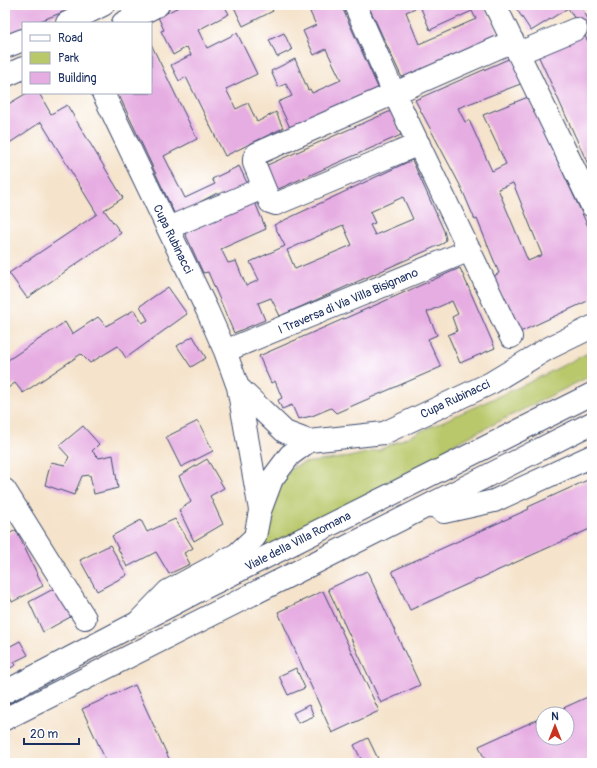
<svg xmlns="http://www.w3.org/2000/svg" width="597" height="768" viewBox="0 0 597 768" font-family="Pangolin,sans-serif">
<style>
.green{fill:#b9c86a;stroke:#6a7c64}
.building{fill:#e6ade2;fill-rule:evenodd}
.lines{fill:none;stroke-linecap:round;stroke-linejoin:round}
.minor-casing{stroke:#3c4a6e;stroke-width:24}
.major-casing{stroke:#3c4a6e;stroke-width:24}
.minor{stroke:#fff;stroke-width:22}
.major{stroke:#fff;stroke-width:22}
.labels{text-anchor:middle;stroke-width:3;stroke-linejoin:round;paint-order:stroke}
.street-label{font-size:12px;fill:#1b2f5e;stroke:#fff}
</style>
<rect width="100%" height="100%" fill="#fff"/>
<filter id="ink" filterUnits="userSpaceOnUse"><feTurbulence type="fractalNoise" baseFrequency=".025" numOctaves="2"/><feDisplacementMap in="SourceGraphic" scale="8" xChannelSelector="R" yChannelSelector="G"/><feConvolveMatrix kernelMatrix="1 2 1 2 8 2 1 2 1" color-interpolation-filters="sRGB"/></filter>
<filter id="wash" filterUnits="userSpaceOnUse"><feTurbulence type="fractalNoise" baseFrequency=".012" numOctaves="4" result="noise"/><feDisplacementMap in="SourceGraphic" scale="16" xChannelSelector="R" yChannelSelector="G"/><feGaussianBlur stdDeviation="0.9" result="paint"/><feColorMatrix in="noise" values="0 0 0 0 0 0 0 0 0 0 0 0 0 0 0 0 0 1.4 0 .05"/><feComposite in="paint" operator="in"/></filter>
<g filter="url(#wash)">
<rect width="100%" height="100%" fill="#f5e3cb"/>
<path class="green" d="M592 351V375L450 446 443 453 308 527 250 557 264 542 268 536 270 506 280 483 292 468 304 463 349 457 379 450 528 383Z"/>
<g id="blocks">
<path class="building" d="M12 5H81L35 23H23V28L5 35V8Z
M183 5H224L229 14 198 30 207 48 237 33 257 74 226 89 236 109 248 103 257 122 276 112 283 128 225 156 186 77 179 81 171 65 191 55 187 47 173 55 161 31 164 30 158 17Z
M233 5H270L273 11 243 26Z
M324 5H341L380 92 292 132 278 102 292 96 286 84 278 87 271 71 295 59 308 90 310 89 312 93 341 80 326 49 314 55 303 31 316 25 310 12Z
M368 5H483L502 41 403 80ZM420 6 430 30 472 11 476 19 419 44 406 12Z
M514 5H580L592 26 583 32 568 8 531 31Z
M284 33 292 50 277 57 269 40Z
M584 34 592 49V173L538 55Z
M151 44 197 139 164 156 185 198 215 184 212 179 239 166 249 187 221 200 217 193 200 202 201 206 176 217 118 93H151Z
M513 57 523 83 458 108 465 122 469 120 492 171 506 164 483 115 528 97 592 235V299L520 332 493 277 499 273 477 219 475 220 461 187 415 100ZM513 183 542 255 528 261 498 189Z
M27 93H39L51 114 67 105 123 198 104 210 121 233 27 298 9 273 97 214 41 122 5 146V106Z
M391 111 401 135 276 190 265 166Z
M412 160 444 231 446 239 444 243 280 316 271 298 258 303 265 320 234 333 208 272 203 273 185 233 254 200 266 229 221 249 228 263 236 261 246 286 259 280 250 262 285 246 274 225ZM403 197 413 219 375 235 370 225 375 223 370 212ZM343 225 352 245 295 269 287 250Z
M460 268 495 348 460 363 448 335 457 331 452 317 458 314 452 301 427 312 437 335 428 339 441 367 336 413 331 408 312 416 298 419 292 405 282 409 278 400 282 398 275 381 271 383 259 356Z
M168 287 187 314 126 358 118 346 90 363 81 354 23 393 15 383 5 390V362L65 322 72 334 98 317 106 326 134 310 142 323 148 320 140 306Z
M193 336 206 358 191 367 177 346Z
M198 421 213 451 181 467 166 437Z
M83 426 99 444 92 451 99 458 113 455 118 488 94 494 90 475 82 476 74 495 45 485 51 462 65 465 69 457 59 446Z
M207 459 224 488 210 496 223 524 194 541 179 510 191 502 179 476Z
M592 478V528L410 610 392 571 529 509 528 507Z
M175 519 193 548 184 553 190 564 169 574 156 552 127 567 112 536 141 520 147 532Z
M16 530 43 586 12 602 5 587V536Z
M110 545 127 575 97 591 80 560Z
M367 571 420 685 381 703 328 589Z
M59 586 74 615 43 632 29 602Z
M323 591 379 711 332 733 278 612Z
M20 641 28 655 14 662 16 665 5 671V649Z
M296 668 305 688 288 695 279 676Z
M135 685 171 763H107L82 709Z
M592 695V763H486L479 746 543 717V738H567V714H550Z
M309 705 314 716 298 723 293 713Z
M368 738 380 763H363L354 745Z"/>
</g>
</g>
<g filter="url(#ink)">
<use href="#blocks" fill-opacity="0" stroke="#3c4a6e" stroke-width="1"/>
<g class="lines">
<defs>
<path id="minor" d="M355 5 394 93 511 337
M495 5 592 206
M67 23 103 5
M123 23 158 5
M5 47 23 40
M519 53 576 29
M5 76 23 68
M103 93 207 310 225 351 238 387 260 510
M419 144 276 204 270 202 254 163V158L256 154 513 41
M168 228 263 188
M225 351 470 250
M238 387 285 432 309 441
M5 490 85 618
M432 504 444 512 494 501 592 456
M140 620 168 591 237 554 255 537 260 511 272 479 290 455 309 441 384 433 491 383 547 349 592 327"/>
<path id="major" d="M5 692 200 590 592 394
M5 719 592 423"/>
</defs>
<use href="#minor" class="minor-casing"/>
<use href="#major" class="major-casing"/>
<use href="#minor" class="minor"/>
<use href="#major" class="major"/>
</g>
</g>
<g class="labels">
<g class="street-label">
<text transform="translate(173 239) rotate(64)" y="4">Cupa Rubinacci</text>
<text transform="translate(348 301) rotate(-23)" y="4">I Traversa di Via Villa Bisignano</text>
<text transform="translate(455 399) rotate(-25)" y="4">Cupa Rubinacci</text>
<text transform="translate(298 541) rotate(-27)" y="4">Viale della Villa Romana</text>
</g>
</g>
<rect width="597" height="768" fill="none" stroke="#fff" stroke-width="20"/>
<rect x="22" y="22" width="130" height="72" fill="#ffffff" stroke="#a4acbf"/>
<rect x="30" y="35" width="20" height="6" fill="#ffffff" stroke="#a4acbf"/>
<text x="58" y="42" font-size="12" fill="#1b2f5e">Road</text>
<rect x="30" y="52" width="20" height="12" fill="#b9c86a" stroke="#a4acbf"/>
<text x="58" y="62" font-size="12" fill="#1b2f5e">Park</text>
<rect x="30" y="72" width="20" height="12" fill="#e6ade2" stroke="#a4acbf"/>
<text x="58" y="82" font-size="12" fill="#1b2f5e">Building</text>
<g transform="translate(555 726)"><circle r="19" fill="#ffffff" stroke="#a4acbf"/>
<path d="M0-3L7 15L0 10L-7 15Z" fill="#c8321e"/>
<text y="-6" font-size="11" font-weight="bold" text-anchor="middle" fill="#1b2f5e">N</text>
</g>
<path d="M24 738v6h55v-6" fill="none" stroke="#1b2f5e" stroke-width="2"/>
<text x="30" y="738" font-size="12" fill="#1b2f5e" stroke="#ffffff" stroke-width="3" paint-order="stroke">20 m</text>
</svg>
